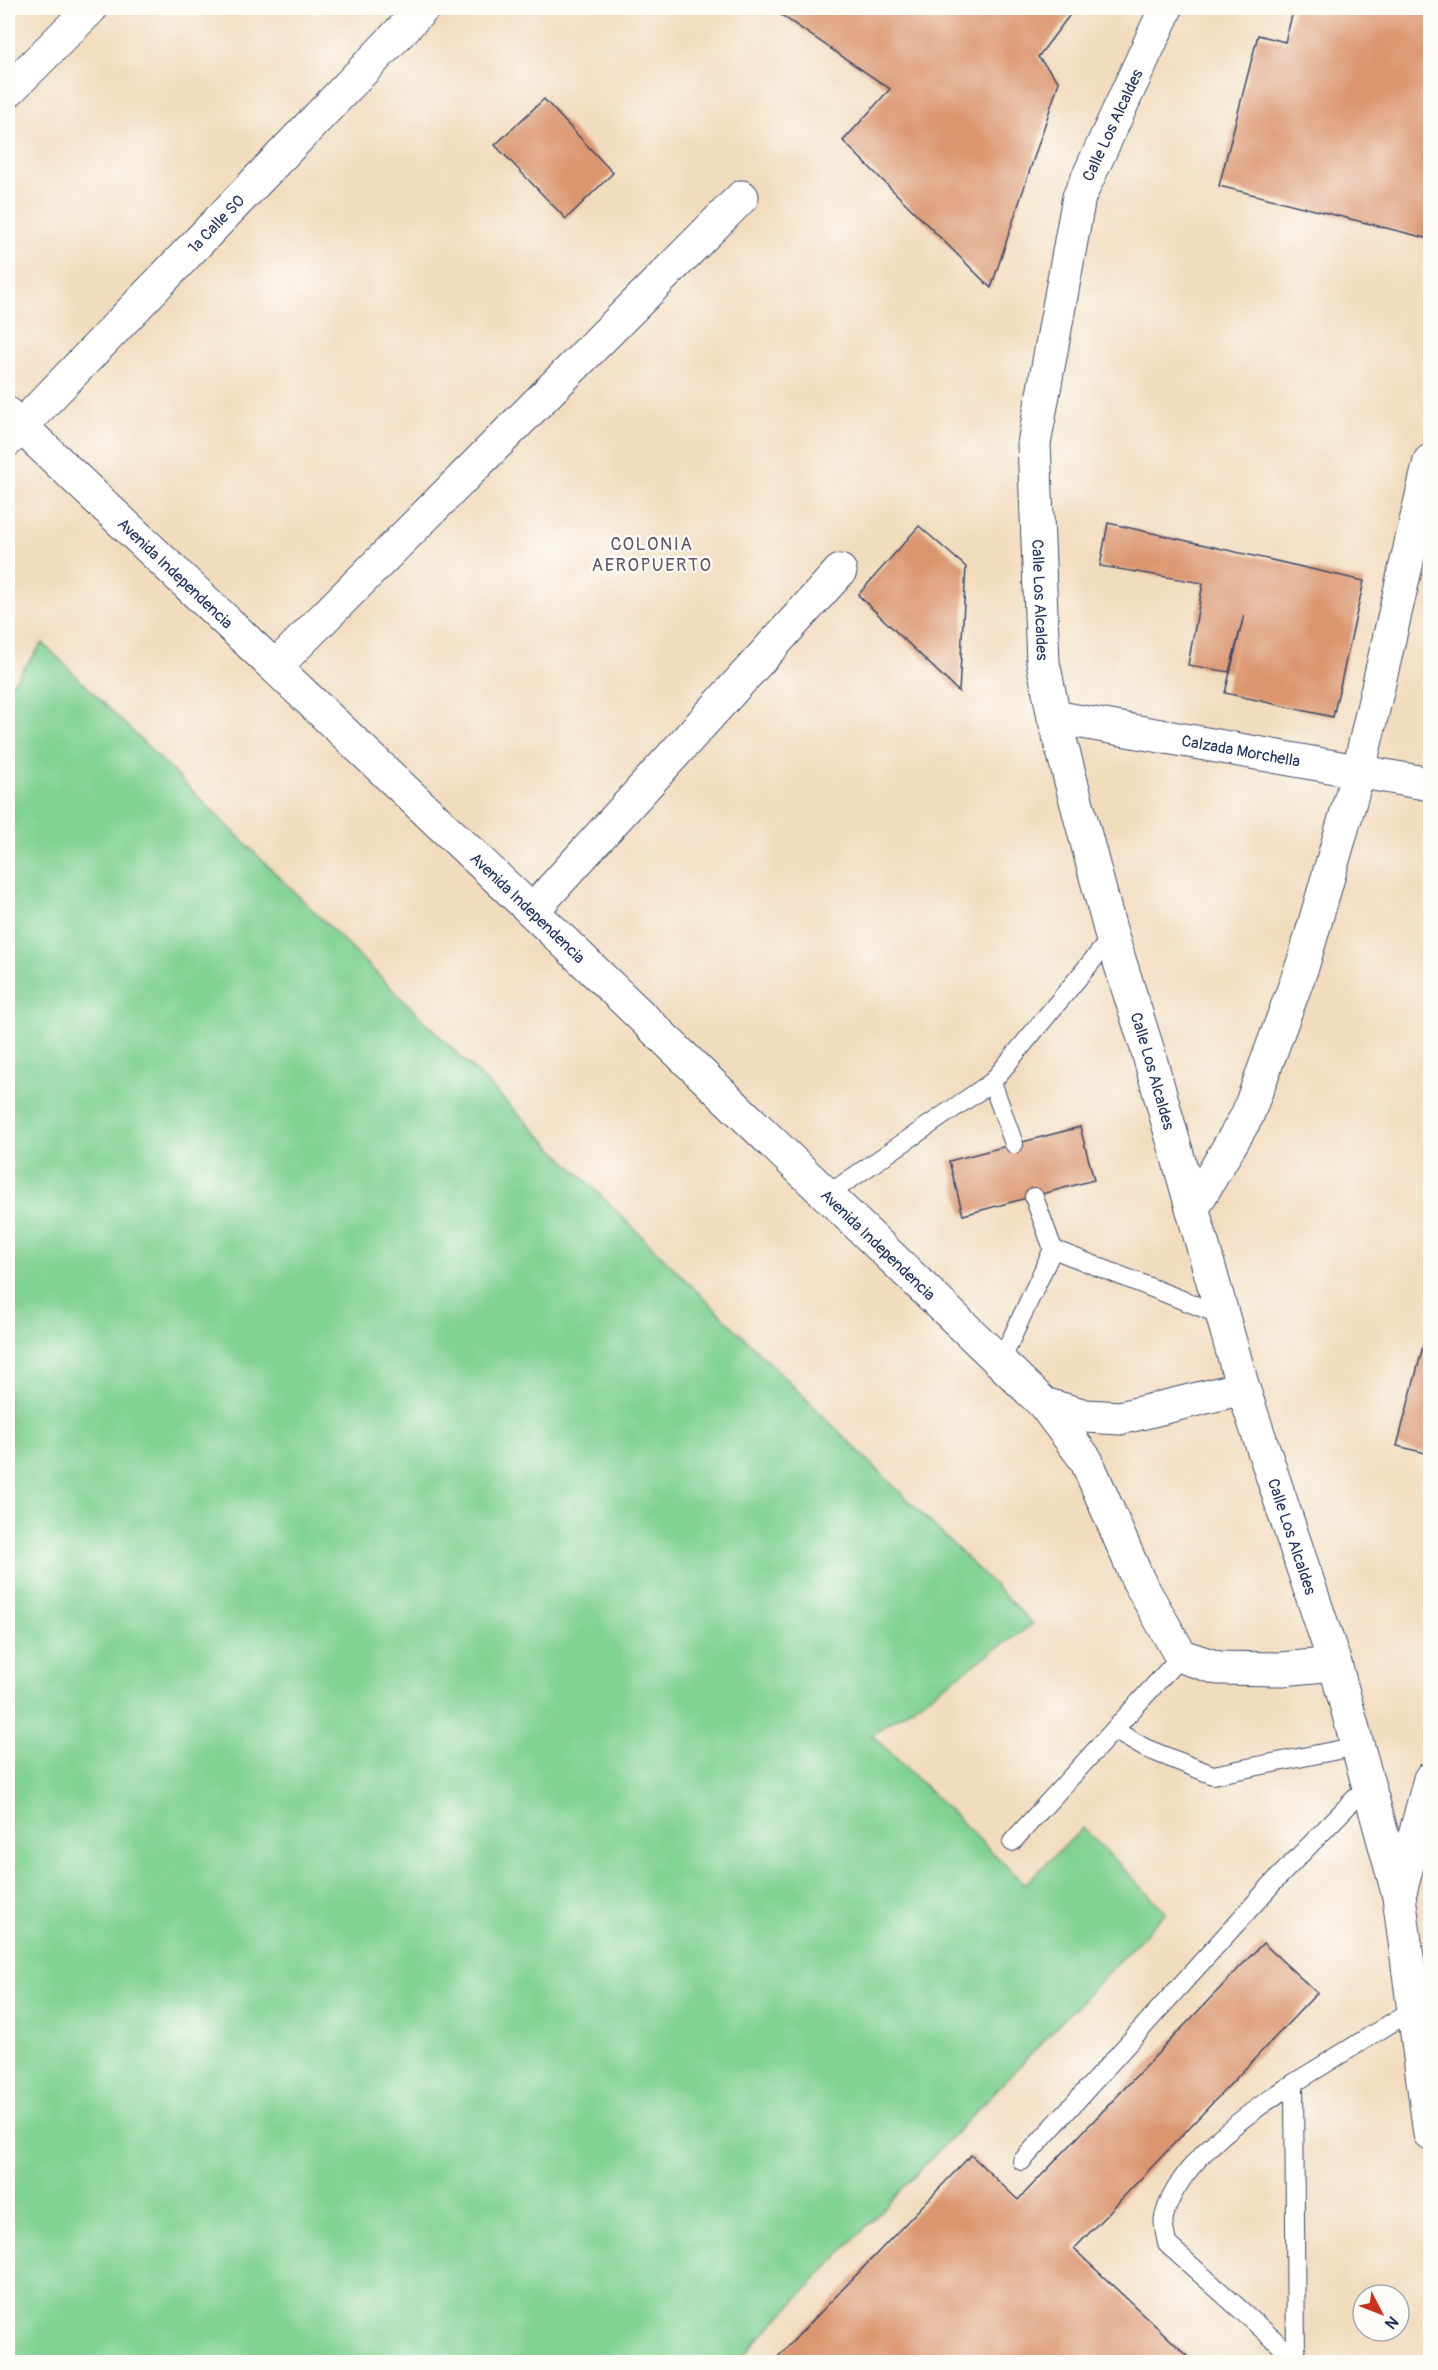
<svg xmlns="http://www.w3.org/2000/svg" width="1438" height="2370" viewBox="0 0 1438 2370" font-family="Pangolin,sans-serif">
<style>
.green{fill:#80d192;stroke:#4e8078;stroke-width:1.5}
.building{fill:#db9670}
.lines{fill:none;stroke-linecap:round;stroke-linejoin:round}
.lane-casing{stroke:#3b496c;stroke-width:20}
.street-casing{stroke:#3b496c;stroke-width:35}
.secondary-casing{stroke:#3b496c;stroke-width:35}
.lane{stroke:#fff;stroke-width:18}
.street{stroke:#fff;stroke-width:33}
.secondary{stroke:#fff;stroke-width:33}
.labels{text-anchor:middle;stroke-width:4.5;stroke-linejoin:round;paint-order:stroke}
.street-label{font-size:16px;fill:#1b2f5e;stroke:#fdfcf7}
.neighbourhood-label{font-size:18px;letter-spacing:1.5px;fill:#5e5364;stroke:#fdfcf7}
</style>
<rect width="100%" height="100%" fill="#fdfcf7"/>
<filter id="ink" filterUnits="userSpaceOnUse"><feTurbulence type="fractalNoise" baseFrequency=".0167" numOctaves="2"/><feDisplacementMap in="SourceGraphic" scale="12" xChannelSelector="R" yChannelSelector="G"/><feConvolveMatrix kernelMatrix="1 2 1 2 8 2 1 2 1" color-interpolation-filters="sRGB"/></filter>
<filter id="wash" filterUnits="userSpaceOnUse"><feTurbulence type="fractalNoise" baseFrequency=".008" numOctaves="4" result="noise"/><feDisplacementMap in="SourceGraphic" scale="24" xChannelSelector="R" yChannelSelector="G"/><feGaussianBlur stdDeviation="1.35" result="paint"/><feColorMatrix in="noise" values="0 0 0 0 0 0 0 0 0 0 0 0 0 0 0 0 0 1.4 0 .05"/><feComposite in="paint" operator="in"/></filter>
<g filter="url(#wash)">
<rect width="100%" height="100%" fill="#f2dcbe"/>
<path class="green" d="M43 643 1033 1624 872 1735 1025 1884 1083 1828 1166 1912 737 2362H8V689Z"/>
<g id="blocks">
<path class="building" d="M771 8H1075L1038 57 1059 82 991 288 843 141 890 89Z
M1294 8H1430V239L1219 186 1258 35 1285 42Z
M544 99 613 173 566 219 495 145Z
M1108 523 1364 581 1333 717 1225 693 1244 615 1229 672 1188 665 1203 583 1100 566Z
M919 526 966 567 959 692 858 595Z
M1080 1127 1094 1180 963 1215 949 1161Z
M1430 1320V1454L1397 1446Z
M1263 1943 1317 1993 1074 2249 1194 2362H773L971 2155 1018 2200Z"/>
</g>
</g>
<g filter="url(#ink)">
<use href="#blocks" fill-opacity="0" stroke="#3b496c" stroke-width="1.5"/>
<g class="lines">
<defs>
<path id="lane" d="M992 1082 1014 1144
M827 1195 992 1082 1112 937
M1053 1249 1223 1316
M1001 1361 1053 1249 1034 1197
M1114 1730 1145 1748 1213 1775 1358 1746
M1012 1842 1181 1656
M1294 2083C1248 2113 1178 2161 1164 2217 1162 2225 1166 2236 1167 2244L1299 2362
M1022 2161 1272 1884 1368 1785
M1296 2362 1294 2083 1414 2009"/>
<g id="street">
<path d="M8 91 91 8"/>
<path id="s1" d="M8 440 423 8"/>
<path d="M275 667 742 197"/>
<path id="s2" d="M1054 717 1430 784"/>
<path d="M532 911 840 571"/>
<path d="M1193 1208 1247 1116 1303 964 1359 770 1430 461"/>
<path d="M1399 1896 1430 1779"/>
</g>
<g id="secondary">
<path id="s3" d="M1166 8 1079 197 1034 444 1043 662 1054 717 1112 937 1147 1048 1243 1388 1335 1664 1399 1896 1430 2134"/>
<path id="s4" d="M8 414 532 911 1044 1404 1086 1460 1138 1580 1181 1656 1218 1668 1282 1669 1335 1664"/>
<path d="M1044 1404 1086 1416 1120 1418 1243 1388"/>
</g>
</defs>
<use href="#lane" class="lane-casing"/>
<use href="#street" class="street-casing"/>
<use href="#secondary" class="secondary-casing"/>
<use href="#lane" class="lane"/>
<use href="#street" class="street"/>
<use href="#secondary" class="secondary"/>
</g>
</g>
<g class="labels">
<g class="street-label">
<text transform="translate(1112 125) rotate(-65)" y="6">Calle Los Alcaldes</text>
<text dy="6" stroke="none"><textPath href="#s1" startOffset="300">1a Calle SO</textPath></text>
<text dy="6" stroke="none"><textPath href="#s4" startOffset="231">Avenida Independencia</textPath></text>
<text dy="6" stroke="none"><textPath href="#s3" startOffset="615">Calle Los Alcaldes</textPath></text>
<text dy="6" stroke="none"><textPath href="#s2" startOffset="190">Calzada Morchella</textPath></text>
<text dy="6" stroke="none"><textPath href="#s4" startOffset="717">Avenida Independencia</textPath></text>
<text dy="6" stroke="none"><textPath href="#s3" startOffset="1101">Calle Los Alcaldes</textPath></text>
<text dy="6" stroke="none"><textPath href="#s4" startOffset="1203">Avenida Independencia</textPath></text>
<text dy="6" stroke="none"><textPath href="#s3" startOffset="1587">Calle Los Alcaldes</textPath></text>
</g>
<g class="neighbourhood-label">
<text x="652" y="550">COLONIA<tspan x="652" dy="21">AEROPUERTO</tspan></text>
</g>
</g>
<rect width="1438" height="2370" fill="none" stroke="#fdfcf7" stroke-width="30"/>
<g transform="translate(1381 2313) rotate(132)"><circle r="28" fill="#fdfcf7" stroke="#a3aaba" stroke-width="1.5"/>
<path d="M0-4.5L10 22L0 15L-10 22Z" fill="#c8321e"/>
<text y="-9" font-size="16" font-weight="bold" text-anchor="middle" fill="#1b2f5e">N</text>
</g>
</svg>
